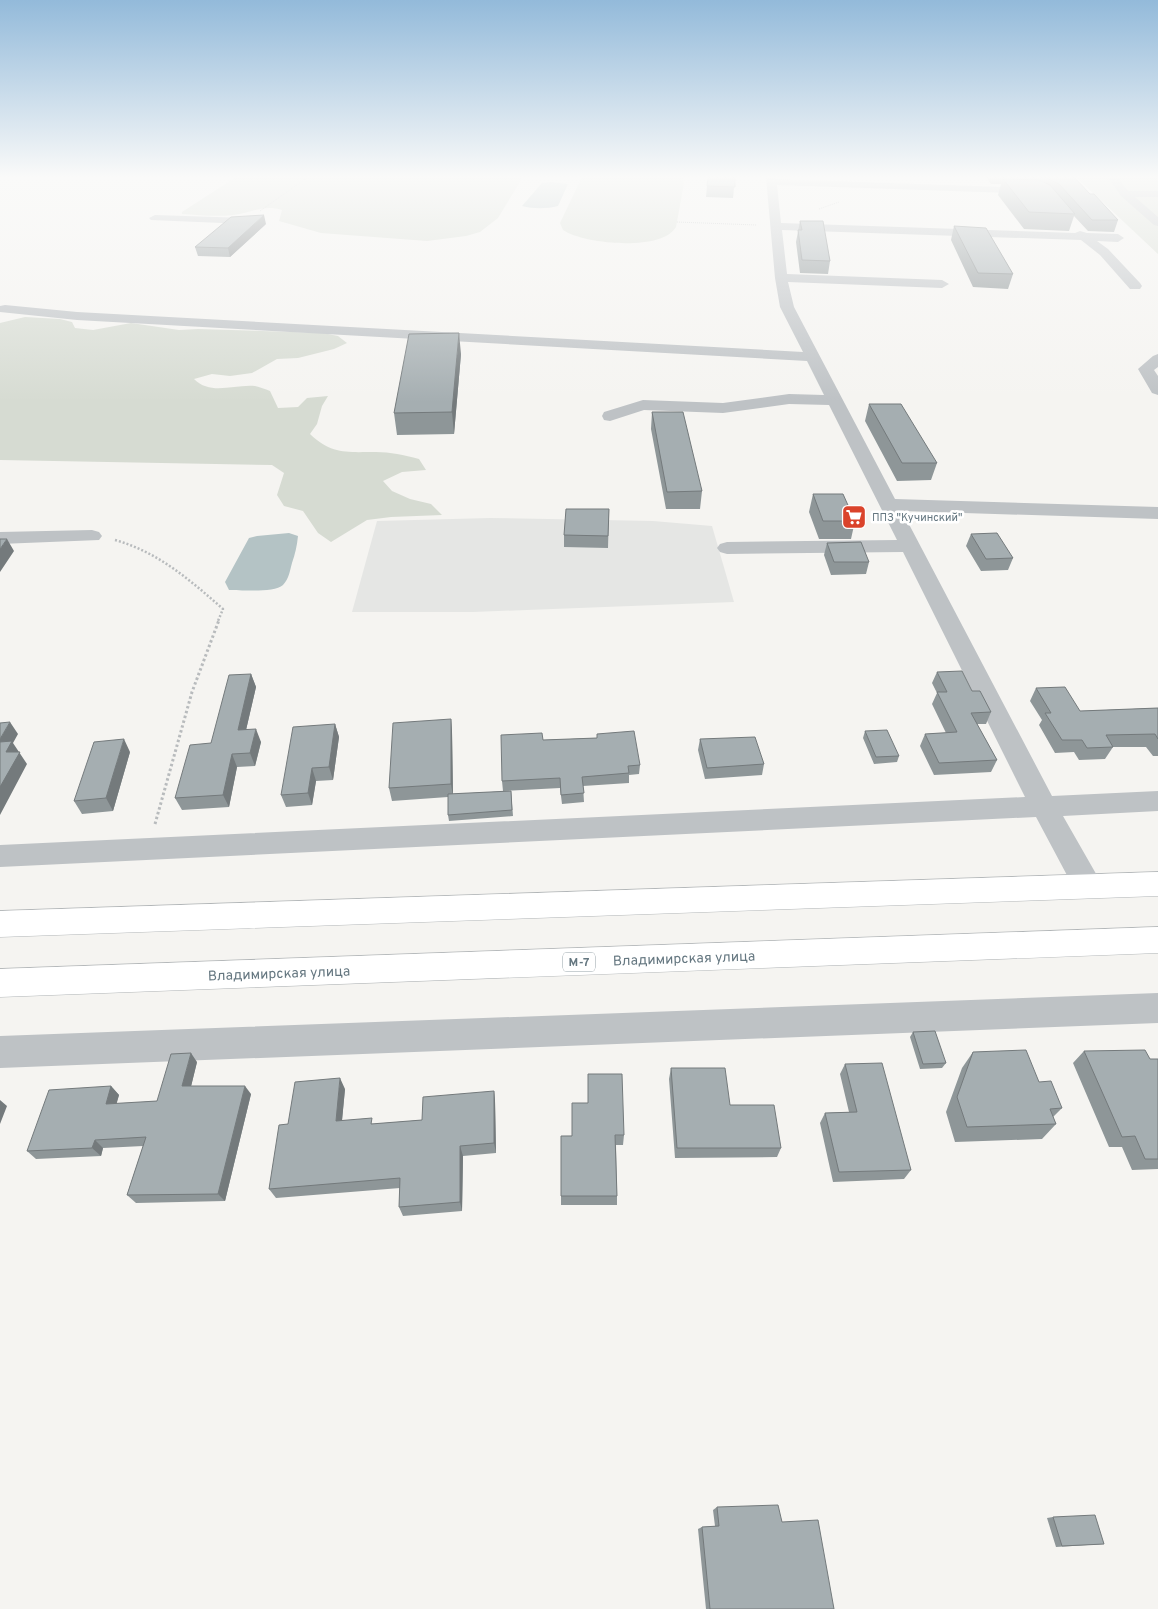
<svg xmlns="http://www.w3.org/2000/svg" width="1158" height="1609" viewBox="0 0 1158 1609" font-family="Overpass,sans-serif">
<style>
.built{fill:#e5e6e4}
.green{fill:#d6dbd2}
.water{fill:#b4c3c5}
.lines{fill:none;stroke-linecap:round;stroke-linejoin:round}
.highway-casing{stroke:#b1b5b7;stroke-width:1}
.path-far2{stroke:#b8bbbd;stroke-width:1;stroke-dasharray:1 1;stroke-linecap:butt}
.path-far1{stroke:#b8bbbd;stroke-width:2.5;stroke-dasharray:2 2;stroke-linecap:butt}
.path{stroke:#b8bbbd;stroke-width:3;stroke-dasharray:2.5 2.5;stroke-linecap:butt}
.minor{fill:#bec2c5;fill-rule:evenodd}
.highway{fill:#fff;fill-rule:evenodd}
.wall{fill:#8e9698}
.shaded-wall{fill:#747a7c}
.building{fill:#a5aeb1;stroke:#747a7c}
.labels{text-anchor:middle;stroke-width:5;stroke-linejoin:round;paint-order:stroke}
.far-poi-label{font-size:11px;fill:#657780;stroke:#fff;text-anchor:start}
.shield{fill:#fff;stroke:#93a0a6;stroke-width:1}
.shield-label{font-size:12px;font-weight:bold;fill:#657780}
.street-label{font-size:14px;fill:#657780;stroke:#fff}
</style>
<rect width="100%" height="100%" fill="#f5f4f1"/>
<path class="built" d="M490 518 653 521 712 526 734 602 473 612H352L377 521Z"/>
<path class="green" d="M236 177H523L498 218 480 232 466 236 427 241 321 233 279 221 282 210C263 204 251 213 233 215 216 217 199 215 182 214V212Z
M582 177H682L684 183 676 227C662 252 583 244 563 230L560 223Z
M1076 177H1158V254Z
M25 317 60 319 72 322 75 328 93 330 131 323 179 330 198 329 323 333 338 336 347 343 334 349 298 358 277 359 252 373 230 376 212 374 194 379C211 396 234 384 255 386 260 387 265 389 270 391L278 408 298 407 307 398 328 396 322 406 317 424 310 434C332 455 348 452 376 452 390 452 404 455 419 459L426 470 402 472 383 481 392 491 410 499 431 504 442 515 391 517 367 520 331 542 318 533 303 511 284 506 277 495 284 473 272 465 0 460V323Z"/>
<path class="water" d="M551 182 568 184 558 206C547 209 533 209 522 206L542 183Z
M289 533 298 536C297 546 295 554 292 563 290 570 289 579 283 585 274 593 241 590 229 590L225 582 249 538 257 536Z"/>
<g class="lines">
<defs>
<path id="highway" d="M1158 872V896L0 937V911Z
M1158 927V953L0 997V969Z"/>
</defs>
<use href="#highway" class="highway-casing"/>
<path class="path-far2" d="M819 209 839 202
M260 211 308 177
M677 222 756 225"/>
<path class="path-far1" d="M115 540C158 552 190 580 223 609L218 621"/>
<path class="path" d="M155 824 192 692 219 620"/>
<path class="minor" d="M766 177H776V179L1036 188 1041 191 1036 194 777 185 781 223 1075 233 1080 231 1087 233 1118 234 1124 238 1118 242 1097 241 1108 249 1140 283 1142 286 1140 289H1130L1100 255 1081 240 782 230 787 274 942 280 949 284 942 288 788 282 794 307 895 499 1158 507V519L902 511 1052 796 1158 791V811L1063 816 1103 886 1099 894 1088 898 1077 894 1036 817 0 867V845L1025 797 903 552 727 554 720 552 717 548 720 544 727 542 897 540 829 405 789 404 723 413 644 410 610 421 604 420 602 416 604 412 643 400 723 403 789 394 824 395 807 361 77 320 0 312V306L5 305 77 312 803 352 780 307 775 278Z
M1108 177H1118L1128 191H1158V197H1135L1158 217V226L1154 225 1121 196Z
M155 215 246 218 252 221 246 224 151 220 149 218Z
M1158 354V367L1154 370 1158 376V395L1152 393 1138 369 1153 356Z
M92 530 99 532 102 536 99 540 0 544V532Z
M1158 993V1023L0 1068V1036Z"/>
<use href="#highway" class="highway"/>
</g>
<path class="wall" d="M735 177 733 198 706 197 707 186Z
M986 177H1074L1090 194 1118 220 1114 232 1088 231 1074 216 1069 231 1024 229 998 195 1001 184H991Z
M800 221 830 261 828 274 800 273 796 242Z
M266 224 230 257 198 256 195 247Z
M954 226 1013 274 1008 289 973 287 951 240Z
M461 354 454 434 397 435 394 413Z
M869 404 937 463 931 480 897 481 865 421Z
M652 412 702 491 700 509H666L651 429Z
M813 494 855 521 851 539H819L809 512Z
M609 509 608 548 564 547V535Z
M971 534 1013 558 1008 570 981 571 966 546Z
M827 543 869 562 866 574 831 575 824 555Z
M937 672 972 691 991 712 986 724H977L997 760 991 772 934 775 920 746 925 734 946 733 932 704 937 693 932 683Z
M251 674 256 687 246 730 261 742 255 766 237 767 229 807 182 810 175 798 211 743Z
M1036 688 1080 711 1158 708V756H1153L1146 747H1113L1105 759 1079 760 1074 752 1055 753 1039 725 1042 720 1030 701Z
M451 719 452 732 453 794 511 791 513 816 449 821 448 815V797L392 801 389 788Z
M335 724 339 737 333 780 316 781 312 805 286 807 281 795Z
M865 731 899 756 897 762 874 764 863 738Z
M597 734 640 765 639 774 629 775V783L583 786 584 802 562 804 560 788 503 791 502 781 543 740 597 738Z
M700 739 764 764 762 775 705 779 698 750Z
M130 752 113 811 82 814 74 801Z
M913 1032 946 1063 942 1068 920 1069 910 1037Z
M1084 1051 1150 1059H1158V1169L1132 1170 1122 1147H1109L1073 1063Z
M973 1052 1039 1082 1062 1108 1053 1117 1056 1124 1042 1139 955 1142 946 1112 962 1068Z
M197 1062 191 1086 251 1094 225 1201 136 1203 127 1195 143 1146 103 1148 101 1156 36 1159 27 1151 111 1086 119 1095 116 1104 157 1101Z
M845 1064 911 1170 904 1179 833 1182 820 1123 825 1113 849 1112 840 1074Z
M671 1068 730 1105 781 1148 777 1157 675 1158 669 1079Z
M345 1089 342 1120 374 1124 422 1120 494 1091 495 1101 496 1153 463 1156 462 1211 403 1216 399 1207 400 1188 276 1198 269 1189 288 1124Z
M624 1135 623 1145H616L617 1196V1205H561V1136Z
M717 1507 782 1522 834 1609H706L698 1529 702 1527 715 1526 713 1510Z
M1053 1517 1104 1544 1056 1547 1047 1518Z"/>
<path class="shaded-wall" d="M264 215 266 224 230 257 228 248Z
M459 333 461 354 454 434 452 412Z
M7 539 14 551 0 572V549Z
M251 674 256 687 243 743 238 730Z
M451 719 452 732 453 797 451 784Z
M10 722 18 734 13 743 27 764 0 815V739Z
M335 724 339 737 333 780 329 767Z
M256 729 261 742 255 766 250 753Z
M124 739 130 752 113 811 106 798Z
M232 754 237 767 229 807 223 795Z
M312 768 316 781 312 805 308 793Z
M191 1053 197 1062 189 1095 182 1086Z
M340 1078 345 1089 341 1131 336 1121Z
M111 1086 119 1095 114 1113 106 1104Z
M245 1086 251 1094 225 1201 218 1194Z
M494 1091 495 1101 496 1153 494 1143Z
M0 1100 7 1106 0 1124Z
M95 1140 103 1148 101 1156 92 1148Z
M460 1146 463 1156 462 1211 460 1202Z"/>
<path class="building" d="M708 177H735V187L707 186Z
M1044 177H1074L1090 194H1094L1118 220H1092L1059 184Z
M1003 179 1039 180 1050 185 1075 214 1029 212Z
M264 215 228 248 195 247 231 217Z
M800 221H823L830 261 802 260 798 230H802Z
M954 226 986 228 1013 274 978 273Z
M459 333 452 412 394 413 409 334Z
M869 404H901L937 463H902Z
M652 412H683L702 491 667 492Z
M813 494H843L855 521H823Z
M566 509H609L608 536 564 535Z
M997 533 1013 558 986 559 971 534Z
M0 539H7L0 549Z
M861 542 869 562H834L827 543Z
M962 671 972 691H980L991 712 971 713 997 760 939 763 925 734 957 732 937 692H947L937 672Z
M251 674 238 730 256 729 250 753 232 754 223 795 175 798 190 745 211 743 229 675Z
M1065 687 1080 711 1158 708V739L1155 734 1106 735 1113 747 1087 748 1082 740H1062L1045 713H1051L1036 688Z
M451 719V784L389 788 393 723Z
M10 722 0 739V723Z
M335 724 329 767 312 768 308 793 281 795 293 727Z
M887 730 899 756 876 757 865 731Z
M634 731 640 765 628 766 629 773 582 777 584 793 561 795 560 778 502 781 501 735 542 733 543 740 597 738V734Z
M755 737 764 764 707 768 700 739Z
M124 739 106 798 74 801 94 742Z
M12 741 6 752H20L0 787V742Z
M511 791 512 810 448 815V794Z
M935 1031 946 1063 923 1064 913 1032Z
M1026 1050 1039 1082 1051 1081 1062 1108 1050 1109 1056 1124 967 1127 957 1097 973 1052Z
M1145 1050 1150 1059H1158V1159H1145L1135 1136 1122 1137 1084 1051Z
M191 1053 182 1086H245L218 1194 127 1195 146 1137 95 1140 92 1148 27 1151 49 1090 111 1086 106 1104 157 1101 171 1054Z
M882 1063 911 1170 839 1172 825 1113 857 1112 845 1064Z
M671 1068H725L730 1105H774L781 1148H677Z
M588 1074H622L624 1135H615L617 1196H561V1136H572V1103H588Z
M340 1078 336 1121 372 1118 371 1124 422 1120 423 1097 494 1091V1143L460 1146V1202L399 1207 400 1178 269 1189 279 1125 288 1124 295 1082Z
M778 1505 782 1522 818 1520 834 1609H710L702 1527 719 1526 717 1507Z
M1095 1515 1104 1544 1062 1546 1053 1517Z"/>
<linearGradient id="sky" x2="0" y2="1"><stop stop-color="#93bada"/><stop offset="0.44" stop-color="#fafaf9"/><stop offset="1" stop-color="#fafaf9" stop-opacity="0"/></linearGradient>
<rect width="1158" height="402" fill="url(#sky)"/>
<defs>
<symbol id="supermarket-square" viewBox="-11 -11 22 22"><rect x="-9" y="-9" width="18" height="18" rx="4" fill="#da432b" stroke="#fff"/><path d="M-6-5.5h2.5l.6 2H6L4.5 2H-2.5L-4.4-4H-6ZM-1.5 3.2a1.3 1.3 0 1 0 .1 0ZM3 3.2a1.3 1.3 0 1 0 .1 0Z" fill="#fff"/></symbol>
</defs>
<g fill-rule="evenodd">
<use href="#supermarket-square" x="840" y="503" width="28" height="28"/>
</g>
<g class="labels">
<g class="far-poi-label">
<text x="872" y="521">ППЗ "Кучинский"</text>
</g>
<rect class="shield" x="563" y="952.5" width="32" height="19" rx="4"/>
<g class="shield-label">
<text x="579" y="966">М-7</text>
</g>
<g class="street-label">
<text transform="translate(684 958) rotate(-2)" y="5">Владимирская улица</text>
<text transform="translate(279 973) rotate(-2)" y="5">Владимирская улица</text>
</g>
</g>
</svg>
